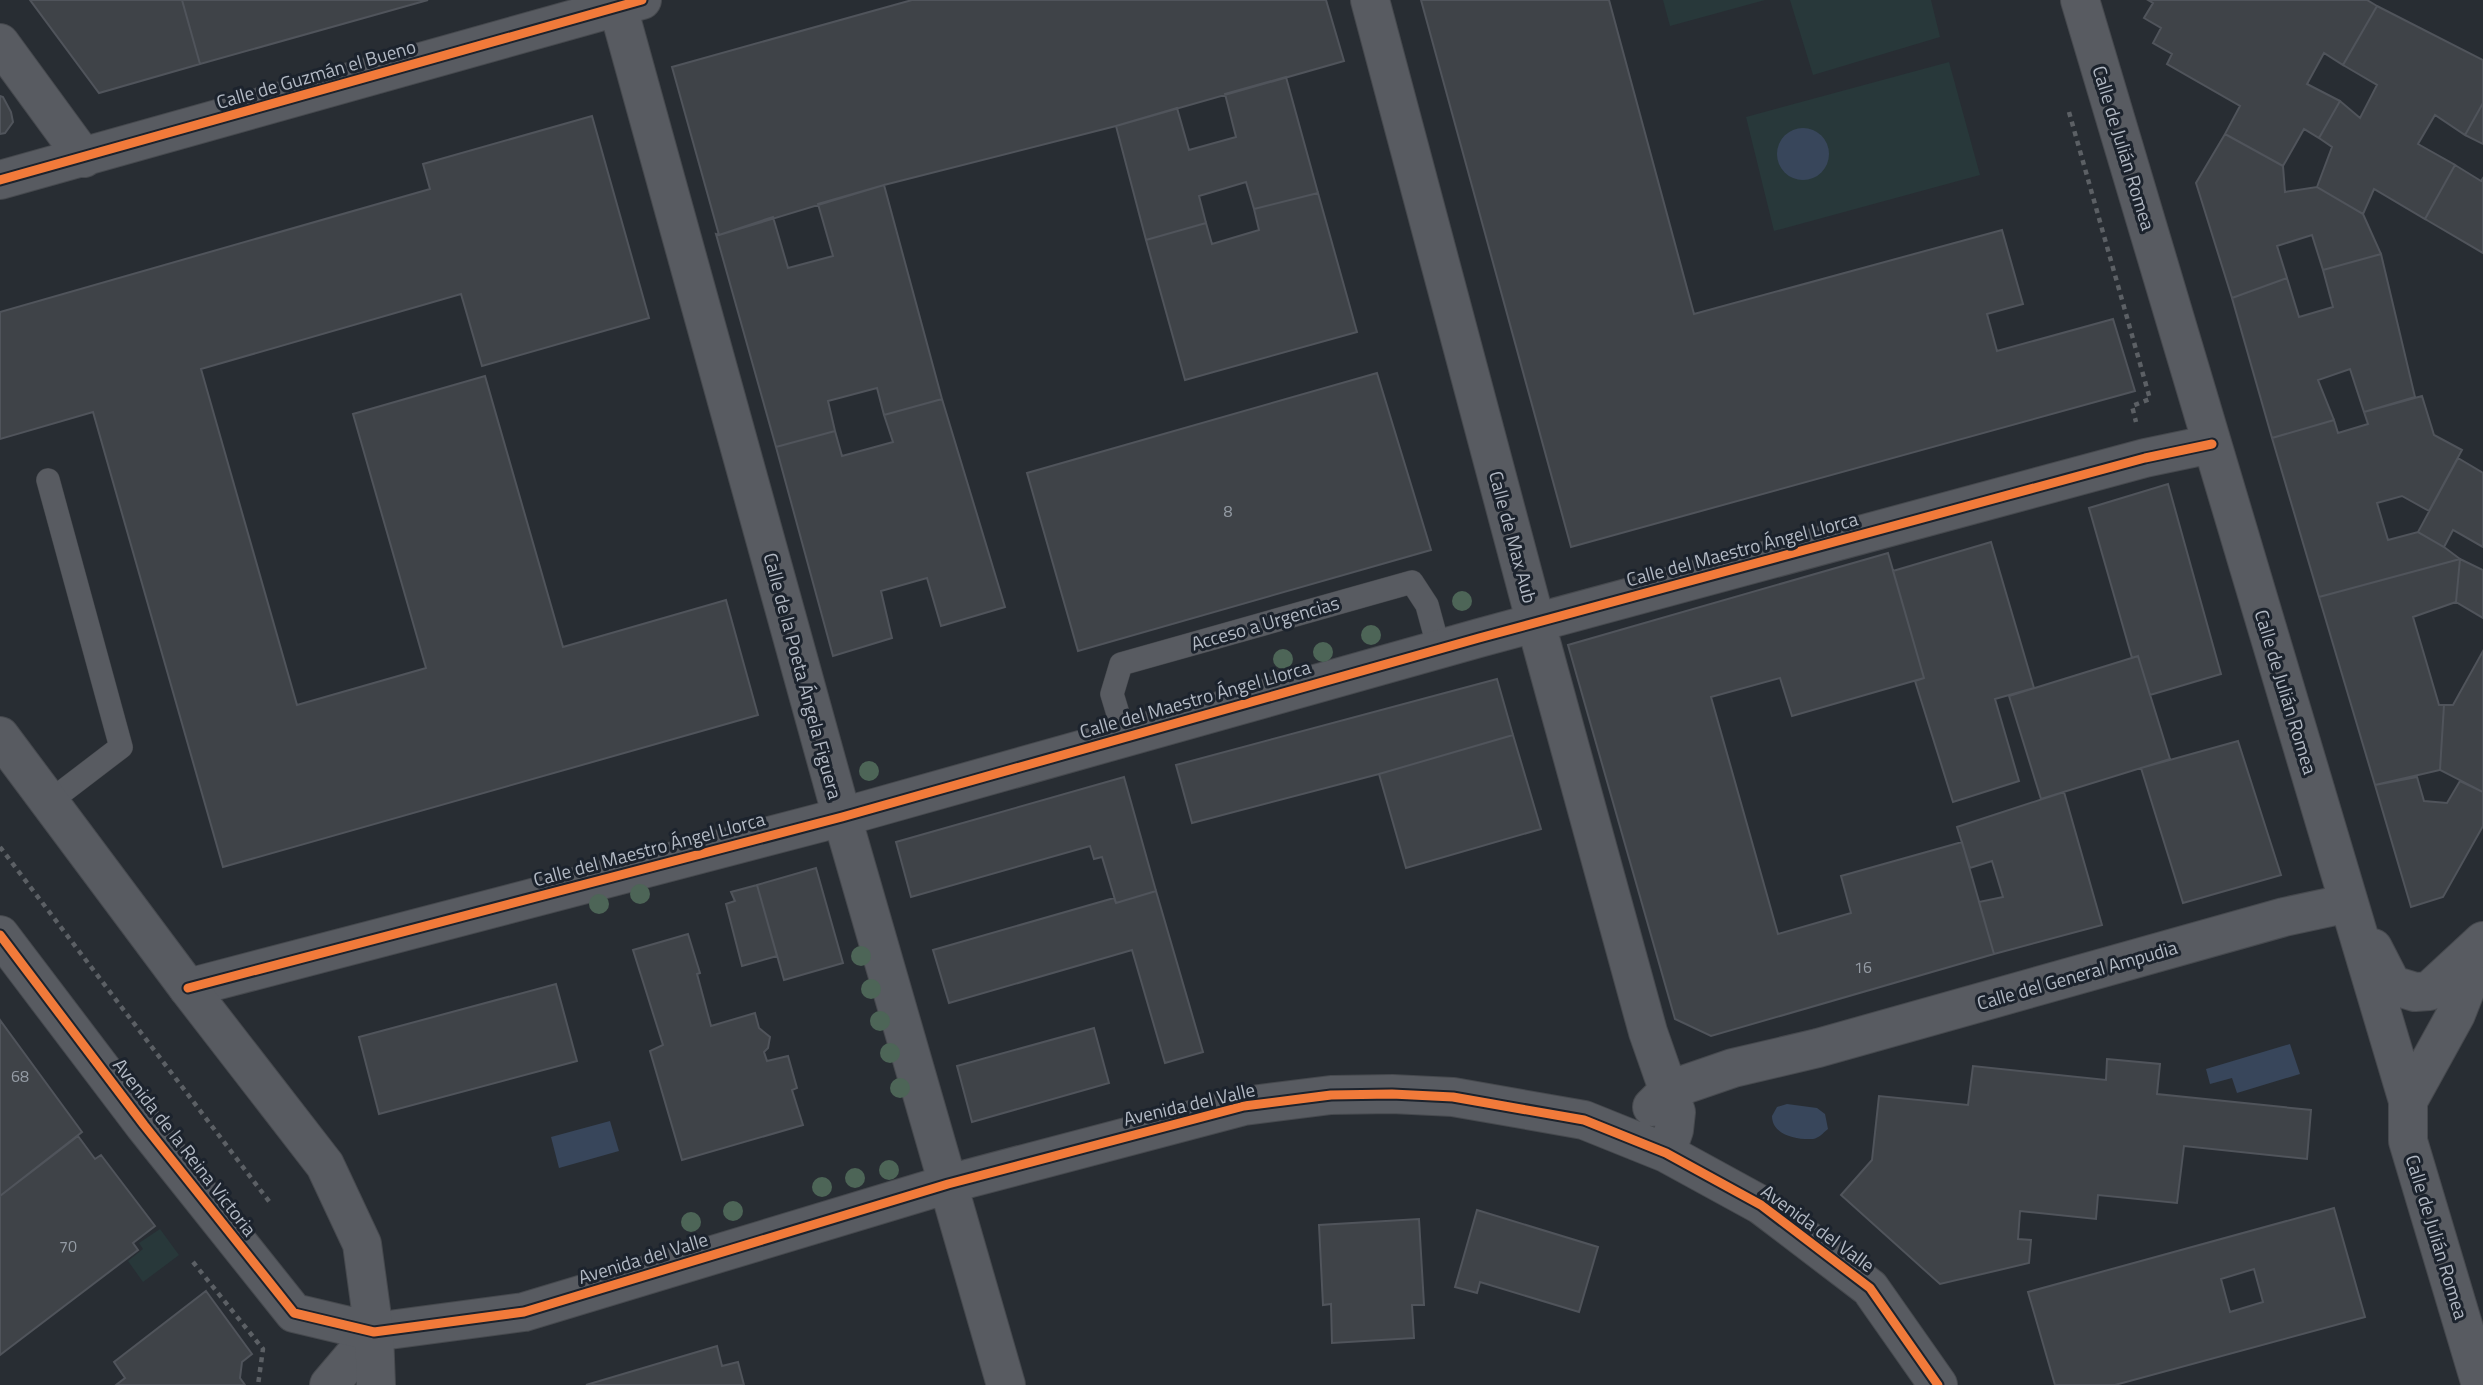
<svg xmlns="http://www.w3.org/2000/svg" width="2483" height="1385" viewBox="0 0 2483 1385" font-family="'Titillium Web',sans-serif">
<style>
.green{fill:#28383a}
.water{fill:#38465b}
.building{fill:#3f4348;stroke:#50545b;stroke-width:2;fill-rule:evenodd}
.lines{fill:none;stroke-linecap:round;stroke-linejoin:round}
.service-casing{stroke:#46494e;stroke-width:24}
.minor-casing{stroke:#46494e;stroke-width:40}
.tertiary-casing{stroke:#46494e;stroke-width:40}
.path{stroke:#5c6065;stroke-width:4.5;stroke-dasharray:5 5;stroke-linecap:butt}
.service{stroke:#585b61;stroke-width:23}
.minor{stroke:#585b61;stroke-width:38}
.tertiary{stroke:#585b61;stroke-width:38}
.cycleway-casing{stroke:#1c232d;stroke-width:13}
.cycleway{stroke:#f17a3a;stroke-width:9}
.tree{fill:#4d6557}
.labels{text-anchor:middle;stroke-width:6;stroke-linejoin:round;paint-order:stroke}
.number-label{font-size:16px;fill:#959ca5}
.street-label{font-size:19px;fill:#b2b9c4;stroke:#1c232d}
</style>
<rect width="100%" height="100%" fill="#282d33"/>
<path class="green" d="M1663 0H1765L1670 26Z
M1790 0H1931L1940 37 1813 75Z
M1949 62 1980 175 1774 231 1746 117Z
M160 1229 179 1255 143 1282 128 1261 143 1249 139 1243Z"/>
<path class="water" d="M1777 154a26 26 0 1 1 52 0a26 26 0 1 1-52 0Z
M2290 1044 2300 1074 2237 1093 2232 1078 2210 1084 2206 1069Z
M1787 1104 1817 1108 1825 1114 1828 1129C1823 1133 1819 1138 1813 1139 1797 1140 1772 1135 1772 1116L1777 1107Z
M610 1121 619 1151 559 1168 551 1137Z"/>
<path class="building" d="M30 0H182L200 64 99 93Z
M182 0H428L200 64Z
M912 0H1326L1344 61 1116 126 884 185 719 235 672 67Z
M1421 0H1609L1694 314 2002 230 2023 304 1987 314 1997 351 2113 319 2135 391 1571 547Z
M2148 0H2367L2377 6 2343 65 2324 53 2307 84 2340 101 2319 138 2304 129 2283 166 2225 134 2240 106 2167 64 2172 54 2153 43 2161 28 2144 18 2153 3Z
M2377 6 2483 60V103L2465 135 2435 115 2418 144 2455 165 2425 219 2374 189 2363 214 2317 187 2332 147 2319 138 2340 101 2360 118 2377 85 2343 65Z
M1286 77 1318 193 1254 209 1246 182 1199 196 1206 223 1146 240 1116 126 1177 108 1189 150 1236 137 1225 94Z
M0 96 3 97 11 112 13 122 5 133 0 134Z
M2483 103V144L2465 135Z
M592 116 649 318 482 366 461 294 201 369 297 705 426 668 353 414 485 376 563 647 726 600 758 715 223 867 93 412 0 439V312L430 189 423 164Z
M2225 134 2283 166 2285 192 2317 187 2363 214 2381 254 2323 270 2312 235 2277 246 2287 278 2232 298 2196 183Z
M2455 165 2481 181 2483 178V253L2425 219Z
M884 185 942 399 884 415 877 388 828 401 835 431 776 447 716 234 719 235 773 217 788 268 833 256 818 204Z
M1318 193 1357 332 1185 380 1146 240 1206 223 1212 244 1259 230 1254 209Z
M2381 254 2415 397 2364 412 2350 369 2318 380 2334 420 2272 438 2232 298 2287 278 2299 317 2333 307 2323 270Z
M1377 373 1431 550 1078 651 1027 473Z
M2422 396 2434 435 2462 450 2429 511 2402 496 2377 503 2388 540 2418 532 2444 547 2460 559 2319 597 2272 438 2334 420 2338 433 2368 424 2364 412Z
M942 399 1005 607 941 626 927 578 881 591 892 638 833 656 776 447 835 431 842 456 893 442 884 415Z
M2458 458 2483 473V547L2453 530 2444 547 2418 532Z
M2168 484 2221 674 2150 695 2138 656 2132 658 2089 508Z
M1991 542 2034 688 1995 699 2019 781 1953 802 1915 681 1924 678 1893 571Z
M1888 553 1924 678 1792 716 1780 678 1711 697 1778 934 1851 913 1841 876 1962 842 1994 954 1711 1036 1675 1019 1568 645Z
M2460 559 2456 602 2413 617 2439 705H2444L2440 770 2375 785 2319 597Z
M2460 559 2483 570V618L2456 602Z
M2483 651V792L2440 770 2444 705H2453Z
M2138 656 2170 759 2041 799 2009 696Z
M1497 679 1513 735 1379 774 1192 823 1176 765Z
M1513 735 1541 829 1406 868 1379 774Z
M2238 741 2281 875 2183 903 2141 768Z
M1124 777 1156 891 1116 903 1102 857 1094 859 1090 846 911 897 896 842Z
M2417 777 2424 801 2447 803 2460 781 2483 792V826L2443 897 2411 907 2375 785Z
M2064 792 2102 925 1994 954 1979 902 2003 897 1992 861 1970 868 1957 827Z
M816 868 843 963 784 980 757 885Z
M757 885 777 956 742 966 726 904 735 901 731 892Z
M1156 891 1203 1052 1165 1063 1132 950 949 1003 933 950 1114 898 1116 903Z
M688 934 700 973 697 974 711 1026 755 1013 759 1028 770 1037 768 1048 764 1052 767 1061 788 1056 797 1088 792 1090 803 1125 682 1160 650 1051 663 1045 633 950Z
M556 984 577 1061 379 1114 359 1037Z
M0 1020 82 1132 0 1196Z
M1094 1028 1109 1083 972 1122 957 1066Z
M2107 1059 2160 1064 2157 1094 2311 1110 2307 1159 2184 1146 2177 1203 2098 1195 2096 1219 2020 1211 2018 1239 2031 1240 2029 1263 1940 1284 1841 1195 1872 1160 1879 1096 1968 1105 1973 1066 2106 1080Z
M78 1136 95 1159 101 1155 155 1226 133 1243 138 1250 0 1355V1196Z
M2334 1208 2365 1317 2115 1385H2055L2028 1292ZM2254 1269 2263 1302 2230 1312 2221 1279Z
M1477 1210 1598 1247 1579 1312 1480 1282 1477 1293 1455 1287Z
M1419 1219 1424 1305H1412L1414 1338 1332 1343 1331 1304 1323 1305 1319 1225Z
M206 1291 252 1354 242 1362 240 1378 245 1385H116L125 1378 114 1362Z
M717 1346 722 1366 738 1362 744 1385H586Z"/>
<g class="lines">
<defs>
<path id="service" d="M48 480 121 747 49 802
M1125 737 1112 694 1121 664 1412 582 1427 605 1439 649"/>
<path id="minor" d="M616 0 842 817 1006 1385
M1370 0 1541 642 1648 1032 1676 1112 1674 1130 1666 1153
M2080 0 2408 1101V1141L2481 1385
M0 43 84 158
M0 180 642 0
M2373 948 2392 985 2415 992 2429 991 2483 941
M188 988 842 817 1479 638 2145 458 2212 444
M2408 1101 2456 1014 2482 948
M1652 1107 1669 1090 1733 1068 1818 1048 2284 917 2349 903
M329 1385 374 1332 524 1312 948 1184 1244 1106 1331 1095 1392 1094 1453 1097 1584 1120 1666 1153 1761 1205 1870 1288 1938 1385"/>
<path id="tertiary" d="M0 736 188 988 325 1165 362 1244 374 1332 376 1385
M0 935 144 1125 294 1313 374 1332"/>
</defs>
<use href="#service" class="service-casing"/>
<use href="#minor" class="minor-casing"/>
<use href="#tertiary" class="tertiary-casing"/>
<path class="path" d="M2069 112 2150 399 2132 406 2136 422
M0 847 271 1204
M193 1262 263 1349 258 1385"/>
<use href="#service" class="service"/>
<use href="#minor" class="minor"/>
<use href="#tertiary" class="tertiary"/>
<defs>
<path id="cycleway" d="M0 180 642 0
M0 935 144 1125 294 1313 374 1332 524 1312 948 1184 1244 1106 1331 1095 1392 1094 1453 1097 1584 1120 1666 1153 1761 1205 1870 1288 1938 1385
M188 988 842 817 1479 638 2145 458 2212 444"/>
</defs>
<use href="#cycleway" class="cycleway-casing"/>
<use href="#cycleway" class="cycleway"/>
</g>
<g class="tree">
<circle cx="1462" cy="601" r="10"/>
<circle cx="1371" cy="635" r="10"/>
<circle cx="1323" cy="652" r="10"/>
<circle cx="1283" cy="659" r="10"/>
<circle cx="869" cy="771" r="10"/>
<circle cx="640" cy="894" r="10"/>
<circle cx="599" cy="904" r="10"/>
<circle cx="861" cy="956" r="10"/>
<circle cx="871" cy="989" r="10"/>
<circle cx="880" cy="1021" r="10"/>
<circle cx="890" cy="1053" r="10"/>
<circle cx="900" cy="1088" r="10"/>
<circle cx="889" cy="1170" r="10"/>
<circle cx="855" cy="1178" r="10"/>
<circle cx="822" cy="1187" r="10"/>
<circle cx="733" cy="1211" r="10"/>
<circle cx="691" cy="1222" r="10"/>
</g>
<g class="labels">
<g class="number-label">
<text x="1228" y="517">8</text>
<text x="1863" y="973">16</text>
<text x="20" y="1082">68</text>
<text x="68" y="1252">70</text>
</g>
<g class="street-label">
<text transform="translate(316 74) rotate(-16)" y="7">Calle de Guzmán el Bueno</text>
<text transform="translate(2124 148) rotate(73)" y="7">Calle de Julián Romea</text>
<text transform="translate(1513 537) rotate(75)" y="7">Calle de Max Aub</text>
<text transform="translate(1742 549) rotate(-15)" y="7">Calle del Maestro Ángel Llorca</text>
<text transform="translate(1265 623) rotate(-16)" y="7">Acceso a Urgencias</text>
<text transform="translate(803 676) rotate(75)" y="7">Calle de la Poeta Ángela Figuera</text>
<text transform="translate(2286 692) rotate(73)" y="7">Calle de Julián Romea</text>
<text transform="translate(1195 699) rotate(-16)" y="7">Calle del Maestro Ángel Llorca</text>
<text transform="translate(649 849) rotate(-15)" y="7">Calle del Maestro Ángel Llorca</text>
<text transform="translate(2077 975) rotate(-16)" y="7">Calle del General Ampudia</text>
<text transform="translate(1189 1104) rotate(-13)" y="7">Avenida del Valle</text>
<text transform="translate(185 1147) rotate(52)" y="7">Avenida de la Reina Victoria</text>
<text transform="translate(1818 1228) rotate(36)" y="7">Avenida del Valle</text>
<text transform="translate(2437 1237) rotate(73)" y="7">Calle de Julián Romea</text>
<text transform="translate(643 1258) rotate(-17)" y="7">Avenida del Valle</text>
</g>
</g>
</svg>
